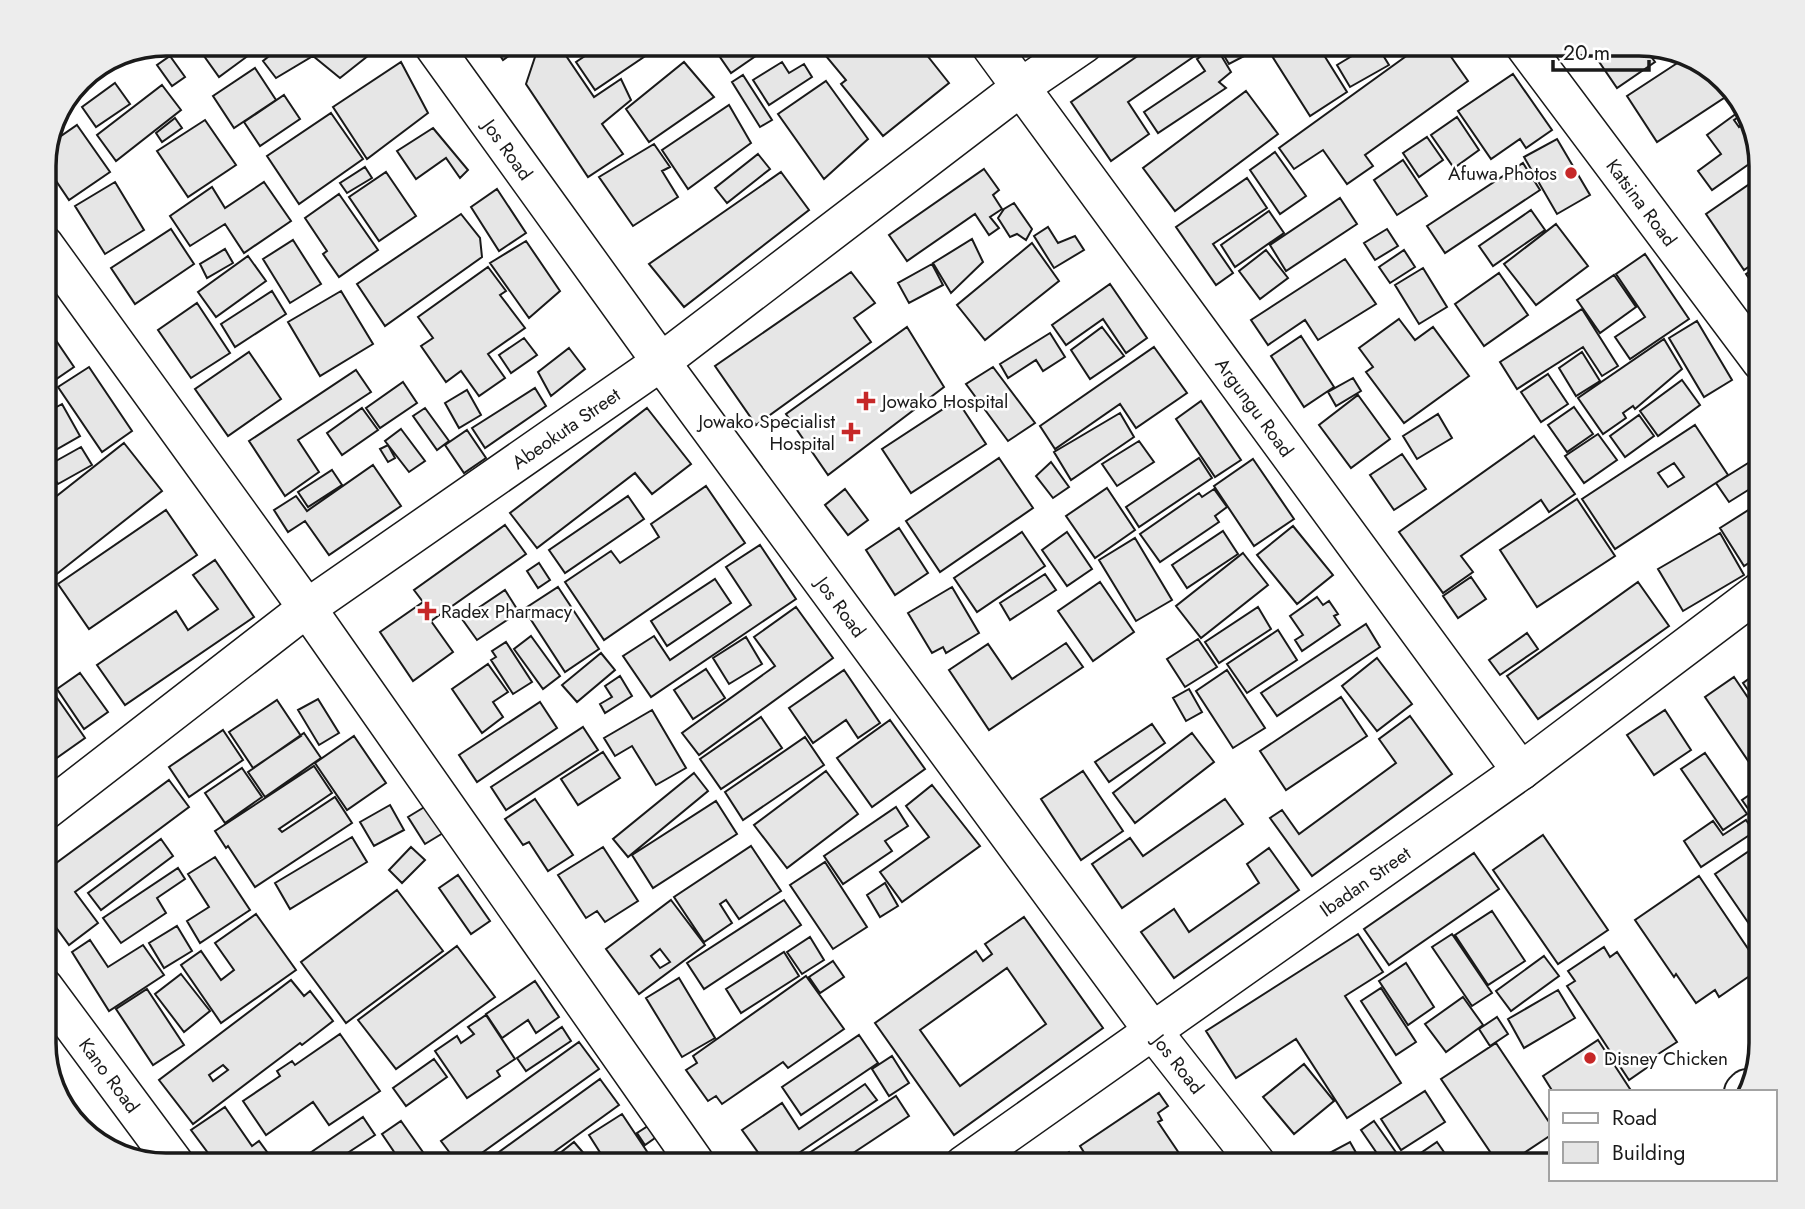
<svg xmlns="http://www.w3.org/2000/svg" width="1805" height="1209" viewBox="0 0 1805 1209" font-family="Jost,sans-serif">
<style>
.building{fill:#e6e6e6;stroke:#1a1a1a;stroke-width:2;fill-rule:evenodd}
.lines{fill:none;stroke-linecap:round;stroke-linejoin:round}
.minor-casing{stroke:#1a1a1a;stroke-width:40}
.major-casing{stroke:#1a1a1a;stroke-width:42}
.minor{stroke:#fff;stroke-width:37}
.major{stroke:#fff;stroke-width:38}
.poi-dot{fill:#c62828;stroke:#fff;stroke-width:2.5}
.labels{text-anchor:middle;stroke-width:5;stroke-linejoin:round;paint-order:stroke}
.street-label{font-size:19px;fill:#1a1a1a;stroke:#fff}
.poi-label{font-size:19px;fill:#1a1a1a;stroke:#fff;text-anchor:start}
.rim{fill:none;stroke:#1a1a1a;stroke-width:3.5}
</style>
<rect width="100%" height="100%" fill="#fff"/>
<path class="building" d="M221 44H264L219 77 204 56Z
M284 44H383L340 78 313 56 276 78 263 61Z
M492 44H526L503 60Z
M548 44H558L594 97 621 79 631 100 602 124 623 154 588 177 526 84 538 48Z
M603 44H663L595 90 576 62Z
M711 44H761L756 48 760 53 731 73Z
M816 44H918L949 83 883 136 841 84 846 80Z
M1155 44H1212L1128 102 1149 134 1111 161 1071 102Z
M1217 44H1239L1246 55 1229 64Z
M1290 44H1317L1347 92 1310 116 1272 56Z
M1372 44H1376L1389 65 1350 87 1337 65Z
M1423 44H1442L1468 81 1365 155 1373 166 1347 184 1323 150 1294 169 1279 148Z
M1587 44H1639L1643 45 1655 62 1617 88Z
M1216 47 1231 72 1219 82 1226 88 1158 133 1144 112 1205 71 1197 59Z
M170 56 185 77 172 86 157 65Z
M1685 58 1707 65 1733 92 1657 142 1627 96Z
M401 62 428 113 367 159 333 107Z
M684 62 714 97 649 142 626 109Z
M782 62 789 73 804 64 812 77 769 105 753 80Z
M255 68 276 100 234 128 213 96Z
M95 69 99 74 73 95 80 79Z
M1513 74 1552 130 1526 148 1520 139 1491 159 1458 111Z
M743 75 772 120 760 127 732 82Z
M826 81 868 139 824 179 778 114Z
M115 83 130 104 96 127 82 107Z
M162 85 181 110 116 161 97 135Z
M1246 91 1278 134 1175 211 1143 168Z
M284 95 300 119 260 146 244 122Z
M1741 101 1745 105 1750 123 1736 105Z
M729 105 751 143 688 189 662 150Z
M331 113 363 159 299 204 267 156Z
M1737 113 1740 116 1734 120 1739 127 1744 123 1753 135 1754 139 1750 142 1759 157 1712 190 1698 171 1721 154 1707 135Z
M1457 117 1479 150 1454 168 1431 135Z
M175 118 182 128 162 142 156 133Z
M205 120 236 165 188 197 157 151Z
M77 125 110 172 69 200 44 163V158L51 143Z
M433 128 468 170 460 178 446 158 416 179 397 151Z
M1427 137 1443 160 1419 177 1403 153Z
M1557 139 1590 195 1557 214 1524 157Z
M654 144 670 167 662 171 678 197 633 226 599 177Z
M1275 152 1306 196 1280 214 1250 170Z
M758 154 770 169 727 203 715 188Z
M1403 160 1427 196 1397 215 1374 180Z
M1523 163 1540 190 1445 253 1427 226Z
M365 167 372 178 347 193 340 183Z
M984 169 999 190 993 195 1002 209 990 217 999 228 989 235 975 214 907 261 889 235Z
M386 172 416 216 379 241 349 197Z
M781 172 809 210 684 307 649 264Z
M1247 178 1267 208 1213 244 1233 273 1216 285 1176 227Z
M115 182 144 230 105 254 75 206Z
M264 182 291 221 244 253 225 224 190 246 170 216 212 187 225 208Z
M1751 183 1761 198V237L1752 243 1761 258 1744 270 1706 214Z
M497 189 526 233 499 251 471 207Z
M339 194 378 250 339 277 323 254 327 251 305 218Z
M1340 198 1357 224 1286 271 1270 245Z
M1014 203 1032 229 1026 240 1017 234 1010 237 998 218 1004 209Z
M1531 210 1545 230 1493 266 1479 246Z
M1269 211 1284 233 1235 267 1221 245Z
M461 214 480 238 482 257 385 326 357 284Z
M1556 224 1588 266 1536 305 1504 264Z
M1048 227 1058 243 1075 236 1084 250 1054 268 1034 236Z
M171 229 194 264 135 304 111 268Z
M1387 229 1398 246 1375 260 1364 243Z
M972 239 983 262 951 293 933 263Z
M293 240 321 284 290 303 263 259Z
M526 241 560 291 529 318 490 263Z
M1032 243 1059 281 985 340 957 305Z
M225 249 233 263 207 278 200 264Z
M1266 250 1288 278 1260 299 1239 271Z
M1404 250 1415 267 1390 283 1379 267Z
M1645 254 1689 319 1630 359 1615 337 1645 317 1616 274Z
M248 256 266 281 216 317 198 292Z
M1345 259 1376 304 1318 340 1305 320 1268 345 1251 320Z
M932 264 943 285 909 303 898 283Z
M1761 264V296L1746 274Z
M488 267 506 291 500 295 525 328 488 354 505 378 479 396 461 371 446 382 421 346 433 338 418 317Z
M1423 268 1447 307 1419 324 1395 285Z
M851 272 875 303 854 318 871 342 756 425 715 366Z
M1499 273 1528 315 1484 346 1455 304Z
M1614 275 1636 307 1600 333 1577 300Z
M1110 284 1147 338 1126 353 1103 319 1066 345 1052 325Z
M272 291 286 314 235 347 221 324Z
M341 291 373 344 320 376 288 322Z
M197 303 230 353 191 378 158 330Z
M1582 309 1618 366 1602 376 1583 347 1517 389 1500 362Z
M1399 319 1415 340 1433 327 1469 376 1404 423 1366 372 1373 367 1359 348Z
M1697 321 1732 380 1704 397 1669 338Z
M907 327 944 387 828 475 786 414Z
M1102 327 1124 356 1090 379 1071 350Z
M1050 333 1065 357 1043 371 1036 360 1008 378 1000 364Z
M53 336 74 367 49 384 44 376V343Z
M1301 336 1334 387 1304 407 1271 356Z
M524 338 537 355 511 373 499 355Z
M1664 339 1682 369 1635 409 1633 406 1623 413 1626 418 1603 434 1578 398Z
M1154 347 1187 393 1136 428 1120 404 1055 449 1040 426Z
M569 348 585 369 551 396 538 372Z
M249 352 281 399 228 436 195 389Z
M1582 352 1600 381 1576 396 1559 368Z
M89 367 132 431 102 452 58 387Z
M993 367 1035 423 1008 441 966 384Z
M356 370 371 392 298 440 319 472 285 496 249 441Z
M1548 374 1568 404 1541 422 1521 392Z
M1353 378 1361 391 1336 406 1328 392Z
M1682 380 1700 405 1658 436 1640 411Z
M403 382 417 403 380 428 366 408Z
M535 388 546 406 485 448 472 428Z
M467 390 481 415 459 428 445 403Z
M1358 395 1390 439 1351 468 1319 425Z
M957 400 986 444 911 493 882 449Z
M1201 401 1241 460 1215 477 1176 419Z
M62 404 80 436 45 456 44 414Z
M1574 407 1593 434 1567 452 1548 425Z
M362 408 378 430 342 455 327 433Z
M425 408 449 441 437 450 413 416Z
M647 408 691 464 652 494 635 473 537 548 510 513Z
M1120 413 1134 437 1071 480 1054 452Z
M1438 414 1452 438 1417 459 1403 436Z
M1639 415 1654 436 1625 457 1610 436Z
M1695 425 1728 475 1615 549 1582 499ZM1674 463 1684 477 1668 487 1658 473Z
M401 429 425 461 409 472 385 441Z
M467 430 486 458 464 473 445 445Z
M1598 434 1617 460 1584 483 1565 456Z
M1534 436 1575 494 1549 512 1541 500 1461 556 1473 572 1443 593 1399 532Z
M1139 441 1154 462 1117 486 1102 464Z
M124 443 162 491 44 584V506Z
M388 445 395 458 388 462 380 449Z
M81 447 92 465 58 484 47 466Z
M1402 454 1426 489 1394 510 1370 475Z
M1761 455V482L1729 502 1716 483Z
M999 458 1033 508 940 572 906 521Z
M1199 458 1212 478 1139 527 1126 507Z
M1253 459 1294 519 1254 546 1214 486Z
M1051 462 1069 487 1053 498 1036 476Z
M373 465 401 506 329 555 305 521 288 532 274 510 296 496 307 511Z
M332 470 342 485 308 507 298 492Z
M706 486 745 543 604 640 565 582 611 551 620 563 659 537 651 524Z
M1107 488 1135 530 1095 558 1066 516Z
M845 489 868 520 848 535 825 505Z
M1214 489 1227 507 1215 516 1219 522 1160 562 1140 534 1199 493 1202 497Z
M628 496 644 519 565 573 549 550Z
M1577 499 1615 556 1537 607 1500 550Z
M1761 502V555L1744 566 1720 528Z
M166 510 197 555 89 629 58 584Z
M505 525 526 554 431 621 453 652 413 681 380 632 423 602 414 590Z
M1293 526 1333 575 1297 604 1257 555Z
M899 528 928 573 895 595 866 550Z
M1223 531 1238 554 1187 588 1172 565Z
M1022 532 1045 566 977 612 954 578Z
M1067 532 1092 569 1067 586 1042 550Z
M1720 533 1744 575 1683 611 1658 569Z
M1135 538 1172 600 1136 621 1099 560Z
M760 545 796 599 651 697 623 656 654 636 670 660 751 605 726 567Z
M1243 553 1268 585 1201 638 1176 606Z
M215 560 254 617 125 705 97 665 176 611 188 630 218 609 193 575Z
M539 563 550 580 538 588 527 571Z
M1045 574 1056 590 1010 620 1000 603Z
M1471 577 1486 599 1458 618 1443 596Z
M715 579 731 603 667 646 651 621Z
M1100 582 1134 632 1093 661 1058 611Z
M1638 582 1669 626 1538 719 1507 676Z
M558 587 599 649 565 672 524 609Z
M952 587 979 633 946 653 943 647 932 653 908 613Z
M505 590 517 609 508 616 510 618 477 640 462 619Z
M1317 597 1323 605 1329 601 1338 614 1334 616 1340 625 1302 651 1295 640 1303 635 1290 616Z
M796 607 833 658 699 755 682 733 775 666 754 637Z
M1258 607 1271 629 1219 663 1205 642Z
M1366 624 1380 647 1277 716 1261 693Z
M1278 630 1297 660 1247 693 1227 664Z
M1527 633 1538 649 1500 675 1489 660Z
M531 636 560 676 543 689 514 649Z
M746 637 762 664 729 684 713 658Z
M1198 639 1217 667 1185 687 1167 659Z
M506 642 532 682 513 694 491 660 496 657 492 651Z
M1066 643 1083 667 989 730 949 670 988 644 1012 679Z
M601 653 615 670 577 702 562 685Z
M1377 658 1412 704 1377 731 1342 686Z
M488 664 508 692 493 702 503 717 482 733 452 689Z
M706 669 725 698 693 719 674 690Z
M844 670 880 723 858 738 846 720 813 743 789 708Z
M1227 670 1265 728 1233 748 1196 691Z
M1761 670V709L1743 683Z
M80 673 108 712 84 729 57 689Z
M620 676 632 696 605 713 600 704 612 697 605 686Z
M1734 677 1761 717V780L1705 697Z
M1189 689 1202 712 1186 721 1173 698Z
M53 692 85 738 44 767V698Z
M1341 697 1367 736 1286 790 1260 751Z
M318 699 339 733 319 745 298 710Z
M277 700 301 736 253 768 229 732Z
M540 702 557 728 477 782 459 755Z
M652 710 686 768 656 785 632 746 615 756 604 738Z
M1665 710 1691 750 1654 775 1627 735Z
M1410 716 1452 774 1312 876 1270 818 1282 810 1299 834 1396 763 1379 739Z
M761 717 782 748 721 789 700 759Z
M890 720 925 769 872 807 837 758Z
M1152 724 1165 743 1109 782 1095 762Z
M583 727 598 750 506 810 491 787Z
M223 730 243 760 189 797 169 767Z
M304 733 321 758 265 797 248 772Z
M1192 733 1214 762 1135 823 1113 793Z
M354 736 386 783 347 810 315 763Z
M805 737 824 765 743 820 725 792Z
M603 752 620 778 578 805 561 779Z
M1705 753 1747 814 1723 830 1681 769Z
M314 766 332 793 279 829 282 832 335 797 352 823 255 887 228 846 226 848 215 831Z
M242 768 262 797 225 823 205 793Z
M826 771 858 814 787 868 754 825Z
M1083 771 1123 831 1081 860 1041 799Z
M694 773 708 791 628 857 613 839Z
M169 780 189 807 75 892 98 923 69 945 44 911V872Z
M932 785 980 846 902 902 880 872 929 837 906 806Z
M1761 787V827L1742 800Z
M535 799 573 855 548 871 529 842 523 845 505 819Z
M1225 799 1243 824 1122 908 1092 864 1130 838 1143 856Z
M716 801 737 834 653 888 632 855Z
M431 803 448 830 425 844 408 817Z
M390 805 404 830 374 846 360 822Z
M896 807 908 826 885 841 892 851 843 884 824 856Z
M1746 820 1754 832 1701 867 1684 841 1713 821 1723 835Z
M1543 835 1608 930 1558 964 1493 870Z
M352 837 367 862 290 909 275 883Z
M161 839 173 856 101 910 88 893Z
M1761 843V934L1758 937 1715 874Z
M751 846 781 891 739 919 726 900 720 904 732 923 704 942 674 897Z
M411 847 425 860 402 883 389 870Z
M603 847 638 901 605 922 597 911 586 918 558 875Z
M1269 848 1299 890 1174 978 1141 932 1174 909 1189 932 1259 883 1247 864Z
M1474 853 1499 889 1389 965 1364 929Z
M215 857 250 910 200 943 187 921 209 907 188 874Z
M825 862 867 927 833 949 790 885Z
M178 868 185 879 157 898 166 913 121 943 103 918Z
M458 875 490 921 471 934 439 888Z
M1699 876 1761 968 1719 997 1715 990 1696 1003 1676 974 1674 977 1635 920Z
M885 883 898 906 880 917 867 895Z
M397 890 443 951 346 1023 301 962Z
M671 900 705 945 639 994 606 949ZM660 949 670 962 660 968 651 956Z
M784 900 801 925 704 989 687 963Z
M1492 911 1525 961 1488 985 1455 935Z
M256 914 296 970 221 1023 181 965 201 951 221 980 234 970 215 943Z
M1024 917 1103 1028 954 1135 875 1023 976 951 983 961 992 954 985 944ZM1007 968 1046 1024 960 1086 920 1030Z
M177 926 192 951 164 968 149 943Z
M1358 934 1383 972 1345 996 1401 1083 1347 1118 1296 1039 1236 1078 1206 1031Z
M1452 934 1492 993 1472 1006 1432 947Z
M810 937 824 960 802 974 787 952Z
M90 940 108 967 143 945 164 975 109 1011 72 952Z
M457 946 495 997 396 1069 358 1020Z
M1604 947 1610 957 1617 952 1677 1042 1652 1058 1655 1062 1629 1080 1567 986 1575 981 1568 971Z
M784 952 799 976 741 1013 726 989Z
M1544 956 1559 976 1511 1011 1496 991Z
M833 961 844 977 820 993 809 977Z
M1406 963 1434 1007 1408 1025 1379 981Z
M181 974 210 1011 184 1032 155 994Z
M806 976 844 1029 788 1068 783 1062 722 1104 716 1096 708 1101 686 1070 697 1063 693 1056Z
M679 978 715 1038 682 1057 646 998Z
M291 980 304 996 310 991 333 1021 302 1045 300 1043 193 1124 159 1080ZM223 1065 228 1070 213 1081 209 1075Z
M535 981 559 1017 536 1033 528 1020 502 1038 486 1014Z
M1381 988 1416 1042 1396 1055 1361 1001Z
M147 989 184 1045 153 1065 116 1009Z
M1558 990 1575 1018 1524 1048 1508 1019Z
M1463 997 1483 1025 1446 1052 1425 1024Z
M486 1015 515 1059 497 1071 500 1076 467 1098 435 1051 457 1036 461 1043 474 1034 468 1027Z
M1497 1017 1508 1034 1490 1046 1479 1029Z
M562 1027 571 1041 526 1071 517 1058Z
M340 1034 380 1091 329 1125 313 1102 266 1135 243 1101 280 1076 277 1071 292 1061 295 1065Z
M859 1035 878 1063 801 1115 782 1087Z
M1598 1040 1632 1092H1553L1543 1076Z
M579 1042 599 1069 465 1165H459L441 1141Z
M1496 1043 1551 1125V1135L1506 1165H1499L1441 1079Z
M892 1056 909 1083 889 1096 872 1069Z
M434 1059 447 1077 406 1106 393 1088Z
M1304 1064 1334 1101 1294 1134 1263 1097Z
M600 1079 619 1105 536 1165H481Z
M53 1080 81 1119 77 1122 60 1104Z
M865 1084 877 1100 781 1165H767L742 1130 782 1103 799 1129Z
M1425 1091 1445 1122 1401 1150 1381 1119Z
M1159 1093 1168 1106 1158 1113 1162 1120 1158 1122 1187 1165H1092L1080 1146Z
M896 1096 909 1116 835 1165H791Z
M225 1107 252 1146 259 1141 270 1156 258 1165H217L191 1130Z
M622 1114 656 1165H608L589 1135Z
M363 1117 375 1135 329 1165H309L304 1157Z
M401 1121 425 1155 411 1165H403L382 1134Z
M1374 1121 1405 1165H1385L1361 1130Z
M648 1126 655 1138 645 1145 637 1133Z
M574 1142 593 1164 545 1165Z
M1350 1142 1363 1165H1307Z
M1437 1142 1453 1165H1412L1409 1161Z
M1069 1152 1079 1165H1049Z"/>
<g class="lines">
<defs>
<g id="minor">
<path id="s1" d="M432 44 661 362 1152 1030 1258 1165"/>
<path id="s2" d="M989 44 1521 771"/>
<path id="s3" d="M1523 44 1761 362"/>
<path d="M44 244 307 608 697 1165"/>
<path id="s4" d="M44 812 307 608 661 362 1021 87 1084 44"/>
<path id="s5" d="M44 987 176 1165"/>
<path id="s6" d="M963 1165 1521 771 1761 590"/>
</g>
<path id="major" d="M1744 1092 1747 1089"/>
</defs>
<use href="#minor" class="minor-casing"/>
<use href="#major" class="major-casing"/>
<use href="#minor" class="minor"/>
<use href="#major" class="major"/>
</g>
<g class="poi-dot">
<circle cx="1571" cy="173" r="7"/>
<path d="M862.5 390.5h7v7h7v7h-7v7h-7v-7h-7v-7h7z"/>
<path d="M847.5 421.5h7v7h7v7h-7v7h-7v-7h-7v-7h7z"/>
<path d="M423.5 600.5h7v7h7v7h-7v7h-7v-7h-7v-7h7z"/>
<circle cx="1590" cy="1058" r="7"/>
</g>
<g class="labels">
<g class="street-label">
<text dy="7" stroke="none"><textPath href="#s1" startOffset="130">Jos Road</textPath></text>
<text dy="7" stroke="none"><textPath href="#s3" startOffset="198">Katsina Road</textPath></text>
<text dy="7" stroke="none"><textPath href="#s2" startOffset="450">Argungu Road</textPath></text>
<text dy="7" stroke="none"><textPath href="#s4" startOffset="648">Abeokuta Street</textPath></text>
<text dy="7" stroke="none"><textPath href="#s1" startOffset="696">Jos Road</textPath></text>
<text dy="7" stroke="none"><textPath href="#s6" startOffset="492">Ibadan Street</textPath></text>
<text dy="7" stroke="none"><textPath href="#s1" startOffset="1264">Jos Road</textPath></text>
<text dy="7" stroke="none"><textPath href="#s5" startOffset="110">Kano Road</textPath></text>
</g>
<g class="poi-label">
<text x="1557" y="180" text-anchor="end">Afuwa Photos</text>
<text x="882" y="408">Jowako Hospital</text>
<text x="835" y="428" text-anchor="end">Jowako Specialist<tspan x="835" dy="22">Hospital</tspan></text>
<text x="441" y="618">Radex Pharmacy</text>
<text x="1604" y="1065">Disney Chicken</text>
</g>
</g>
<path d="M0 0H1805V1209H0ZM166 56H1639A110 110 0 0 1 1749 166V1043A110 110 0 0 1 1639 1153H166A110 110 0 0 1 56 1043V166A110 110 0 0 1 166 56Z" fill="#ededed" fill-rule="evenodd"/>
<path class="rim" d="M166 56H1639A110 110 0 0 1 1749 166V1043A110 110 0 0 1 1639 1153H166A110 110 0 0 1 56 1043V166A110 110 0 0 1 166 56Z"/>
<rect x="1549" y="1090" width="228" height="91" fill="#ffffff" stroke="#a3a3a3" stroke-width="2"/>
<rect x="1563" y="1113" width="35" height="10" fill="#ffffff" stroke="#a3a3a3" stroke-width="2"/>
<text x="1612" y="1125" font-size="21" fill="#1a1a1a">Road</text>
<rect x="1563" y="1142" width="35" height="21" fill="#e6e6e6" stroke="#a3a3a3" stroke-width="2"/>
<text x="1612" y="1160" font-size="21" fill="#1a1a1a">Building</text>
<path d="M1553 60v10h96v-10" fill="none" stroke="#1a1a1a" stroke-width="3.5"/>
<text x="1563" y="60" font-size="21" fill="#1a1a1a" stroke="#ffffff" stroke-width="5" paint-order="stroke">20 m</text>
</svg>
